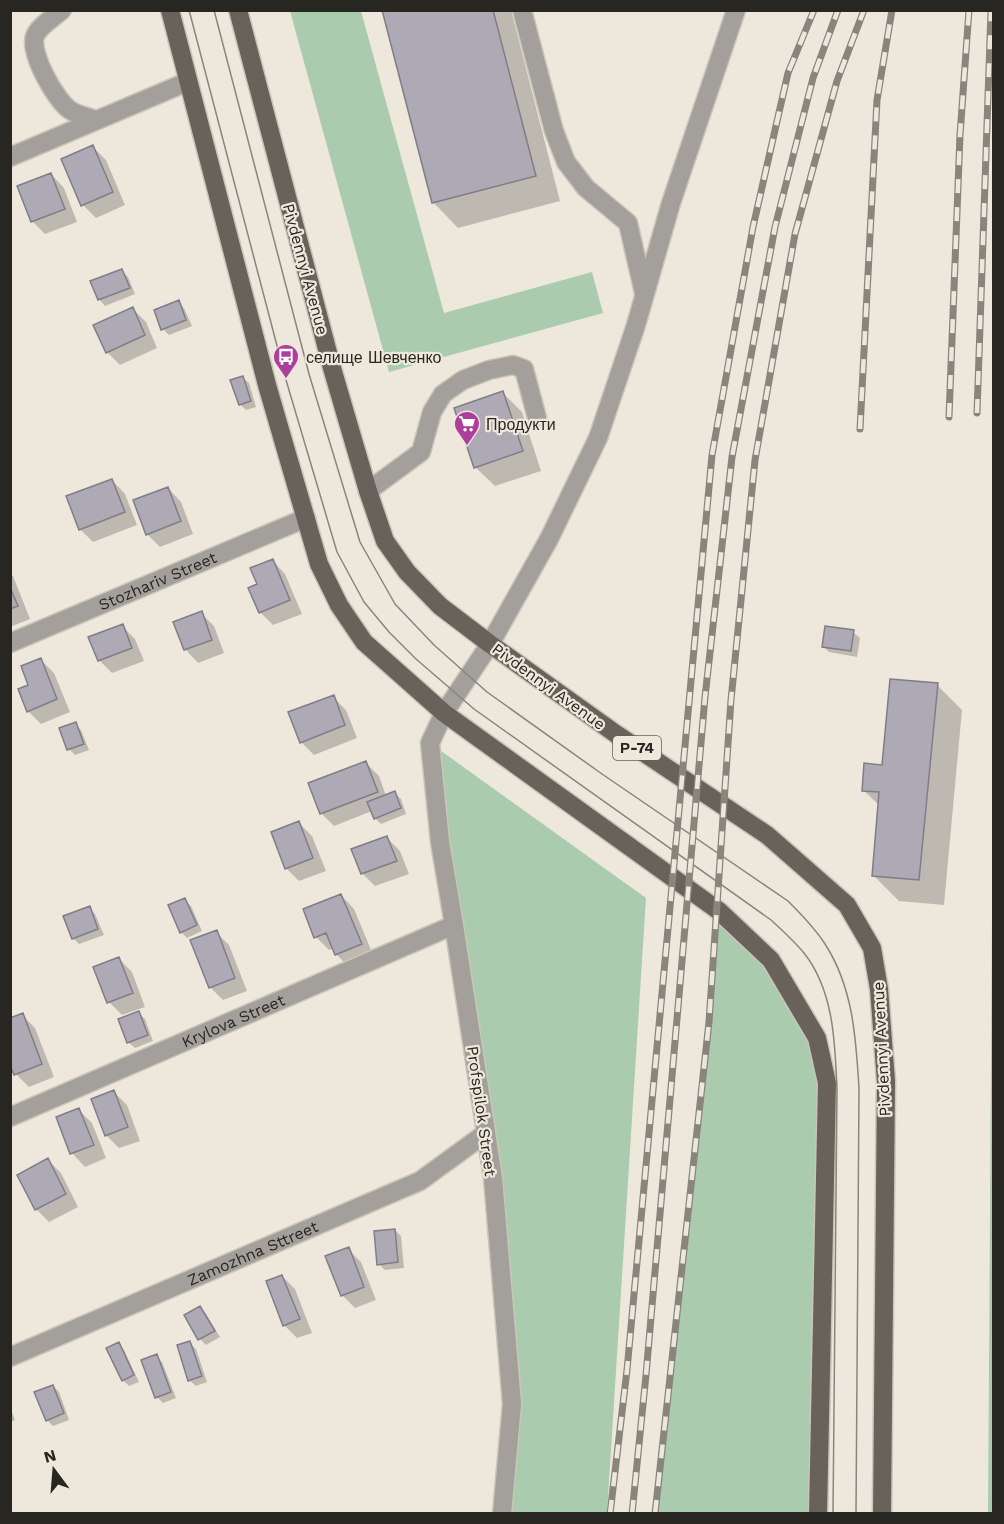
<svg xmlns="http://www.w3.org/2000/svg" width="1004" height="1524" viewBox="0 0 1004 1524" font-family="'Work Sans',sans-serif">
<style>
.green{fill:#abcbaf}
.shadow{fill:#0003}
.building{fill:#ada9b5;stroke:#817d88;stroke-width:1.5}
.lines{fill:none;stroke-linecap:round;stroke-linejoin:round}
.minor-casing{stroke:#cac5ba;stroke-width:21}
.major-casing{stroke:#cac5ba;stroke-width:21}
.minor{stroke:#a39f9b;stroke-width:18}
.major{stroke:#69625b;stroke-width:18}
.tram{stroke:#89857d;stroke-width:1.5}
.rail-casing{stroke:#89857d;stroke-width:7}
.rail{stroke:#eee8dc;stroke-width:4.5;stroke-dasharray:14;stroke-linecap:butt}
.labels{text-anchor:middle;stroke-width:4.5;stroke-linejoin:round;paint-order:stroke}
.shield{fill:#eee8dc;stroke:#636059;stroke-width:1.5}
.shield-label{font-size:15px;font-weight:bold;fill:#282621}
.street-label{font-size:16px;fill:#282621;stroke:#eee8dc}
.poi-label{font-size:16px;fill:#282621;stroke:#eee8dc;text-anchor:start}
</style>
<rect width="100%" height="100%" fill="#eee8dc"/>
<path class="green" d="M290 11H361L444 313 592 272 603 313 389 372Z
M430 743 646 898 607 1513H502L512 1404 493 1178Z
M993 759 994 1513 988 1514V1513Z
M719 911 792 994 827 1083 818 1513 655 1514Z"/>
<path class="shadow" d="M383 10H511L560 201 458 228 433 202Z
M93 147 106 160 125 205 96 218 83 205Z
M51 174 64 188 77 222 45 234 32 221Z
M122 271 128 277 135 294 105 306 99 299Z
M178 302 184 308 192 326 169 335 163 329Z
M133 309 146 322 157 348 120 365 107 352Z
M242 377 249 383 256 407 246 410 240 404Z
M503 393 522 412 541 471 495 486 475 467Z
M112 480 125 494 137 525 93 542 80 529Z
M168 488 181 502 193 534 160 547 147 534Z
M272 560 285 574 302 614 273 625 260 612 259 585Z
M10 573 13 576 30 619 10 627Z
M201 613 214 626 224 653 198 663 185 649Z
M122 626 135 639 144 661 112 673 99 660Z
M853 632 860 638 857 657 829 652 823 646Z
M41 660 54 673 70 712 41 724 28 711Z
M937 685 962 710 944 905 899 901 873 875 880 806 863 790 883 766Z
M333 697 346 710 357 738 314 755 301 742Z
M75 724 81 730 89 750 75 755 69 749Z
M366 763 379 776 386 796 394 793 401 799 406 814 381 824 375 818 372 811 334 826 321 813Z
M299 823 312 836 326 871 299 881 286 868Z
M387 838 400 851 409 874 375 886 362 873Z
M341 895 354 909 374 957 349 967 336 954 334 948 329 950 316 937Z
M185 900 191 906 202 931 187 938 181 932Z
M89 908 95 914 104 935 79 944 73 938Z
M216 932 229 945 247 991 223 1000 210 987Z
M119 959 132 972 145 1007 122 1015 109 1002Z
M139 1013 145 1019 153 1041 135 1048 128 1042Z
M22 1015 35 1028 54 1077 29 1087 16 1074Z
M114 1092 127 1105 140 1141 119 1148 106 1135Z
M79 1110 92 1123 106 1158 85 1167 72 1153 58 1118Z
M48 1160 61 1173 78 1207 49 1222 36 1209Z
M395 1230 401 1236 404 1268 385 1270 379 1264Z
M348 1249 361 1262 376 1300 355 1308 342 1295Z
M282 1276 295 1289 312 1333 297 1338 284 1325Z
M200 1308 206 1314 220 1337 206 1345 200 1339Z
M190 1343 196 1349 207 1382 196 1386 189 1380Z
M118 1344 124 1350 139 1382 129 1386 123 1380Z
M156 1356 162 1362 176 1398 163 1403 157 1397Z
M53 1386 59 1392 69 1420 53 1426 47 1420Z
M10 1407 15 1420 10 1422Z"/>
<path class="building" d="M382 10H493L536 176 432 203Z
M93 145 113 192 81 206 61 159Z
M51 173 65 209 31 222 17 186Z
M122 269 130 288 98 300 90 281Z
M179 300 186 320 161 330 154 310Z
M133 307 145 335 106 353 93 325Z
M243 376 251 401 239 405 230 380Z
M503 391 523 451 474 468 454 408Z
M112 479 125 512 79 530 66 496Z
M168 487 181 521 146 535 133 500Z
M273 559 290 600 259 613 248 588 257 584 250 568Z
M10 587 18 606 10 609Z
M202 611 212 640 184 650 173 622Z
M123 624 132 648 98 661 88 637Z
M825 626 854 630 851 651 822 647Z
M41 658 57 699 27 712 18 689 28 685 21 666Z
M890 679 938 683 919 880 872 876 879 792 862 791 864 763 882 765Z
M334 695 345 725 300 743 288 712Z
M76 722 84 744 67 750 59 728Z
M366 761 378 792 320 814 308 783Z
M395 791 401 808 374 819 367 802Z
M299 821 313 858 285 869 271 832Z
M387 836 397 861 361 874 351 849Z
M341 894 362 944 335 955 326 933 314 938 303 909Z
M185 898 197 925 180 933 168 905Z
M90 906 98 929 72 939 63 916Z
M217 930 235 978 209 988 190 940Z
M119 957 133 993 107 1003 93 967Z
M139 1011 148 1035 127 1043 118 1019Z
M23 1013 42 1064 14 1075 10 1065V1018Z
M114 1090 128 1127 105 1136 91 1099Z
M79 1108 94 1145 70 1154 56 1117Z
M48 1158 66 1194 35 1210 17 1175Z
M395 1229 398 1262 377 1265 374 1231Z
M349 1247 364 1287 341 1296 325 1256Z
M282 1275 300 1319 283 1326 266 1281Z
M200 1306 215 1331 198 1340 184 1315Z
M190 1341 202 1376 188 1381 177 1345Z
M119 1342 134 1375 122 1381 106 1348Z
M157 1354 171 1392 155 1398 141 1360Z
M53 1385 64 1413 46 1421 34 1392Z"/>
<g class="lines">
<defs>
<g id="minor">
<path d="M62 10C53 18 39 26 35 36 29 53 56 101 70 110 77 115 87 117 96 120"/>
<path d="M522 10 554 131 566 162 586 188 628 223 644 293"/>
<path d="M10 157 187 82"/>
<path d="M368 491 421 452 432 412 443 394 463 380 489 370 513 365 524 369 537 418"/>
<path id="s1" d="M10 643 306 518"/>
<path id="s2" d="M10 1117 454 925"/>
<path id="s3" d="M10 1357 420 1181 486 1133"/>
<path d="M502 1514 512 1404 493 1178 454 925 440 842 430 743 444 713 490 644 549 539 598 438 636 325 671 203 736 10"/>
</g>
<path id="major" d="M170 10 267 385 319 564 339 605 364 642 444 713 719 911 771 960 817 1038 827 1083 818 1514
M238 10 332 368 368 491 385 541 407 572 440 606 490 644 616 734 767 835 847 905 872 948 879 989 886 1081 882 1514"/>
</defs>
<use href="#minor" class="minor-casing"/>
<use href="#major" class="major-casing"/>
<use href="#minor" class="minor"/>
<use href="#major" class="major"/>
<path class="tram" d="M189 10 286 380 337 552 364 602 389 632 416 659 474 709 771 920C782 930 794 941 804 953 834 991 835 1043 837 1089L833 1514
M214 10 309 374 360 542 395 604 434 645 487 692 602 774 788 901C801 914 815 928 825 944 853 987 856 1038 859 1088L856 1514"/>
<defs>
<path id="rail" d="M977 413 991 10
M949 417 960 135 969 10
M860 429 877 100 892 10
M610 1514 627 1370 712 455 753 227 788 73 814 10
M632 1514 646 1375 705 697 732 457 775 227 813 78 838 10
M655 1514 709 1022 731 700 755 460 795 234 837 81 864 10"/>
</defs>
<use href="#rail" class="rail-casing"/>
<use href="#rail" class="rail"/>
</g>
<defs>
<symbol id="bus-pin" viewBox="-11 -11 22 30"><path d="M0 17L-7.5 6A9.5 9.5 0 1 1 7.5 6Z" fill="#ae3e9c" stroke="#eee8dc"/><path d="M-5-6H5V4H4V6H2V4H-2V6H-4V4H-5ZM-3.5-4V0h7V-4ZM-3.5 1.2v1.5H-2V1.2ZM2 1.2v1.5H3.5V1.2Z" fill="#fff"/></symbol>
<symbol id="supermarket-pin" viewBox="-11 -11 22 30"><path d="M0 17L-7.5 6A9.5 9.5 0 1 1 7.5 6Z" fill="#ae3e9c" stroke="#eee8dc"/><path d="M-6-5.5h2.5l.6 2H6L4.5 2H-2.5L-4.4-4H-6ZM-1.5 3.2a1.3 1.3 0 1 0 .1 0ZM3 3.2a1.3 1.3 0 1 0 .1 0Z" fill="#fff"/></symbol>
</defs>
<g fill-rule="evenodd">
<use href="#bus-pin" x="271" y="342" width="30" height="40"/>
<use href="#supermarket-pin" x="452" y="409" width="30" height="40"/>
</g>
<g class="labels">
<rect class="shield" x="613" y="736" width="48" height="24" rx="4.5"/>
<g class="shield-label">
<text x="637" y="753">Р-74</text>
</g>
<g class="street-label">
<text transform="translate(306 269) rotate(75)" y="6">Pivdennyi Avenue</text>
<text dy="6" stroke="none"><textPath href="#s1" startOffset="160">Stozhariv Street</textPath></text>
<text transform="translate(549 686) rotate(36)" y="6">Pivdennyi Avenue</text>
<text dy="6" stroke="none"><textPath href="#s2" startOffset="243">Krylova Street</textPath></text>
<text transform="translate(881 1049) rotate(-93)" y="6">Pivdennyi Avenue</text>
<text transform="translate(482 1111) rotate(82)" y="6">Profspilok Street</text>
<text dy="6" stroke="none"><textPath href="#s3" startOffset="264">Zamozhna Sttreet</textPath></text>
</g>
<g class="poi-label">
<text x="306" y="363">селище Шевченко</text>
<text x="486" y="430">Продукти</text>
</g>
</g>
<rect width="1004" height="1524" fill="none" stroke="#282621" stroke-width="24"/>
<g transform="translate(54 1470) rotate(344)" stroke="#eee8dc" stroke-width="4.5" paint-order="stroke">
<path d="M0-4.5L10 22L0 15L-10 22Z" fill="#282621"/>
<text y="-9" font-size="16" font-weight="bold" text-anchor="middle" fill="#282621">N</text>
</g>
</svg>
